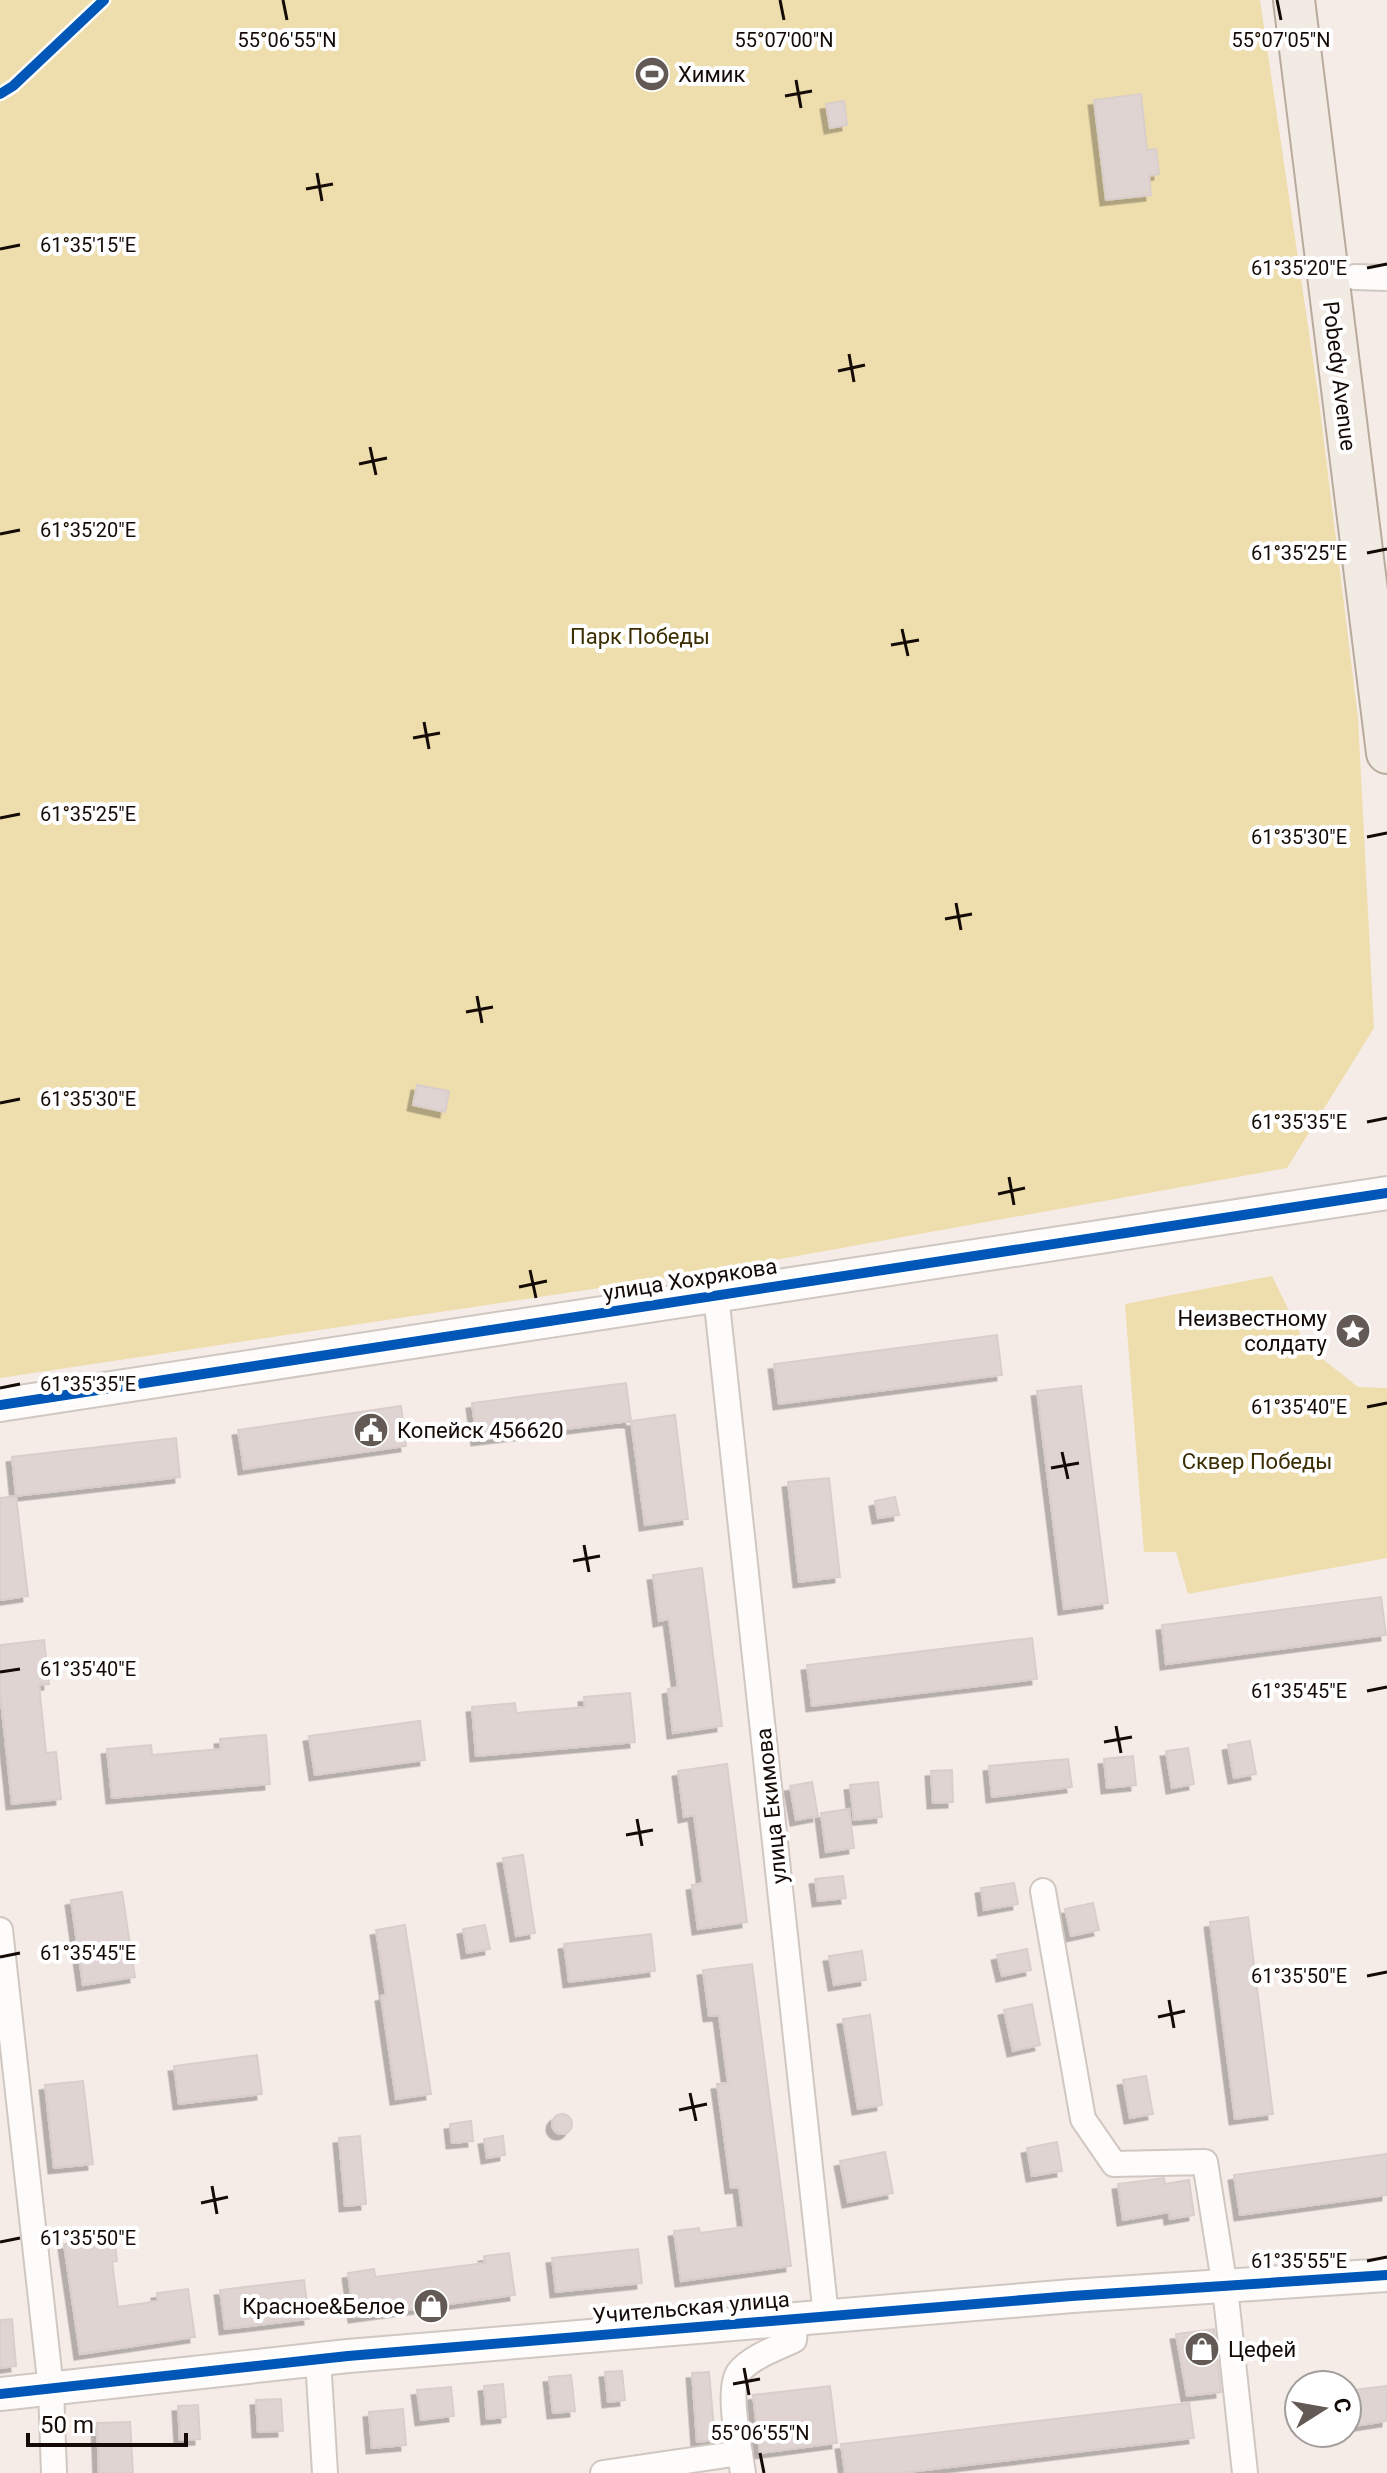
<svg xmlns="http://www.w3.org/2000/svg" width="1387" height="2473" viewBox="0 0 1387 2473" font-family="Roboto,sans-serif">
<style>
.green{fill:#eeddad}
.building{fill:#dfd4d1;stroke:#d9cecb;stroke-width:2;filter:url(#shadow)}
.lines{fill:none;stroke-linecap:round;stroke-linejoin:round}
.minor-casing{stroke:#d1c7c1;stroke-width:28}
.tertiary-casing{stroke:#d1c7c1;stroke-width:36}
.primary-casing{stroke:#b8ab9d;stroke-width:44}
.minor{stroke:#fefcfb;stroke-width:24}
.tertiary{stroke:#fefcfb;stroke-width:32}
.primary{stroke:#f2ebe4;stroke-width:40}
.cycleway-casing{stroke:#fff;stroke-width:15}
.cycleway{stroke:#0057b8;stroke-width:10}
.ticks{fill:none;stroke:#150b06;stroke-width:3}
.labels{text-anchor:middle;stroke-width:8;stroke-linejoin:round;paint-order:stroke}
.poi-label{font-size:22px;fill:#150b06;stroke:#fff;text-anchor:start}
.street-label{font-size:22px;fill:#150b06;stroke:#fff}
.park-label{font-size:22px;fill:#3a2e00;stroke:#fff}
.ticks-label{font-size:20px;text-anchor:middle;fill:#150b06;stroke:#fff;stroke-width:8;stroke-linejoin:round;paint-order:stroke}
</style>
<defs>
<filter id="shadow"><feDropShadow dx="-5.5" dy="5.5" stdDeviation="0" flood-color="#0004"/></filter>
</defs>
<rect width="100%" height="100%" fill="#f6ece7"/>
<path class="green" d="M0 0H1260L1319 401 1358 718 1374 1028 1287 1168 719 1270 0 1378Z
M1272 1276 1306 1346 1358 1387 1387 1388V1558L1188 1594 1176 1552H1144L1125 1304Z"/>
<path class="building" d="M1141 94 1147 150 1156 149 1159 174 1149 176 1151 195 1106 200 1094 100Z
M844 101 847 125 830 128 826 104Z
M417 1085 449 1091 445 1112 413 1105Z
M997 1335 1002 1375 779 1404 774 1364Z
M626 1383 631 1421 477 1440 472 1403Z
M1081 1386 1108 1603 1064 1609 1037 1391Z
M401 1406 406 1446 244 1469 238 1430Z
M675 1415 688 1519 645 1525 631 1421Z
M176 1438 180 1477 16 1496 12 1457Z
M829 1478 840 1577 799 1582 788 1482Z
M16 1496 28 1596 0 1600V1498Z
M895 1497 899 1515 878 1518 875 1501Z
M702 1568 722 1726 673 1733 668 1689 678 1687 669 1619 659 1621 653 1575Z
M1381 1597 1386 1635 1166 1664 1162 1625Z
M1032 1638 1037 1679 812 1706 807 1665Z
M44 1640 49 1684 39 1685 46 1753 56 1752 61 1799 12 1804 0 1691V1645Z
M630 1693 635 1742 476 1756 472 1707 515 1703 516 1713 585 1707 584 1697Z
M420 1721 425 1760 315 1775 309 1736Z
M266 1735 270 1784 112 1798 107 1749 151 1745 152 1755 221 1749 220 1739Z
M1250 1741 1256 1774 1234 1778 1228 1745Z
M1188 1748 1194 1784 1172 1788 1166 1751Z
M1133 1756 1136 1785 1107 1788 1104 1759Z
M1068 1759 1072 1787 992 1797 989 1766Z
M727 1764 747 1922 698 1929 692 1885 703 1883 694 1815 684 1817 678 1771Z
M952 1770 953 1802 933 1803 931 1771Z
M812 1782 818 1816 796 1820 790 1786Z
M878 1782 882 1817 854 1820 850 1785Z
M849 1809 854 1848 826 1852 821 1813Z
M523 1855 535 1933 516 1936 503 1858Z
M843 1876 846 1898 818 1901 815 1879Z
M1014 1883 1018 1904 984 1910 981 1888Z
M122 1892 135 1977 83 1985 71 1900Z
M1093 1903 1099 1930 1071 1936 1065 1909Z
M1248 1917 1273 2114 1235 2119 1210 1922Z
M405 1925 431 2094 396 2099 381 1996 386 1995 376 1930Z
M485 1925 490 1949 467 1953 463 1929Z
M651 1934 655 1971 569 1982 564 1944Z
M1027 1949 1031 1970 1002 1976 997 1955Z
M862 1951 866 1980 834 1985 829 1956Z
M752 1964 791 2266 681 2281 674 2231 699 2228 700 2233 744 2227 739 2187 731 2188 717 2084 728 2083 719 2015 709 2016 703 1970Z
M1032 2004 1040 2045 1013 2051 1004 2010Z
M870 2015 882 2105 858 2109 843 2019Z
M257 2055 262 2094 179 2104 174 2066Z
M1146 2076 1153 2114 1130 2118 1123 2080Z
M83 2081 93 2164 54 2168 45 2085Z
M552 2124a10 10 0 1 1 20 0a10 10 0 1 1-20 0Z
M471 2121 473 2141 452 2143 450 2124Z
M360 2136 366 2204 345 2206 339 2138Z
M503 2136 505 2155 487 2158 484 2139Z
M1057 2142 1062 2171 1032 2176 1027 2148Z
M885 2152 893 2193 848 2202 840 2161Z
M1387 2154V2195L1240 2215 1234 2175Z
M1164 2178 1165 2184 1189 2180 1194 2215 1170 2219 1169 2212 1123 2220 1118 2184Z
M114 2237 117 2261 112 2262 118 2307 158 2301 157 2293 188 2289 195 2337 80 2354 64 2244Z
M638 2249 642 2283 556 2292 552 2258Z
M509 2253 515 2295 354 2317 348 2273 374 2269 375 2277 485 2263 484 2256Z
M304 2280 309 2319 225 2329 220 2290Z
M12 2319 16 2366 0 2368V2320Z
M1214 2329 1221 2392 1187 2396 1176 2334Z
M622 2371 625 2400 608 2402 605 2372Z
M709 2372 715 2440 697 2442 692 2373Z
M571 2375 575 2411 553 2413 549 2377Z
M503 2384 506 2417 487 2419 484 2386Z
M830 2386 837 2443 760 2453 753 2395Z
M1387 2386V2421L1347 2427V2391Z
M451 2387 454 2416 421 2420 417 2390Z
M281 2399 283 2431 258 2432 256 2400Z
M1189 2403 1194 2438 900 2473H845L841 2444Z
M198 2405 200 2439 180 2440 178 2406Z
M403 2409 406 2445 372 2448 369 2412Z
M130 2422 133 2473H99L97 2423Z"/>
<g class="lines">
<defs>
<path id="minor" d="M1355 277 1387 278
M716 1295 826 2316
M1043 1891 1083 2119 1114 2164 1205 2162 1225 2288 1245 2473
M0 1930 51 2389 54 2473
M318 2359 325 2473
M603 2473 740 2453
M743 2473C740 2452 726 2388 739 2372 751 2357 777 2348 794 2340L796 2318"/>
<path id="tertiary" d="M0 1405 1387 1193
M0 2394 348 2356 1072 2296 1387 2275"/>
<path id="primary" d="M1294 0 1387 753"/>
</defs>
<use href="#minor" class="minor-casing"/>
<use href="#tertiary" class="tertiary-casing"/>
<use href="#primary" class="primary-casing"/>
<use href="#minor" class="minor"/>
<use href="#tertiary" class="tertiary"/>
<use href="#primary" class="primary"/>
<defs>
<path id="cycleway" d="M0 94 13 86 104 0
M0 1405 1387 1193
M0 2394 348 2356 1072 2296 1387 2275"/>
</defs>
<use href="#cycleway" class="cycleway-casing"/>
<use href="#cycleway" class="cycleway"/>
</g>
<path class="ticks" d="M283 0 287 20M780 0 784 20M1277 0 1281 20M796 80 801 108M785 96 812 91M317 173 322 201M306 189 333 184M0 249 20 245M1367 268 1387 264M849 354 854 382M838 371 865 365M370 447 376 475M359 464 387 458M0 534 20 530M1367 553 1387 549M902 629 908 656M891 645 919 640M424 722 429 749M413 738 440 733M0 818 20 814M1367 837 1387 833M956 903 961 930M945 919 972 914M477 996 482 1023M466 1012 493 1007M0 1103 20 1099M1367 1122 1387 1118M1009 1177 1014 1205M998 1194 1025 1188M530 1270 536 1298M519 1287 547 1281M0 1388 20 1384M1367 1407 1387 1403M1062 1452 1068 1479M1051 1468 1079 1463M584 1545 589 1572M573 1561 600 1556M0 1672 20 1669M1367 1691 1387 1687M1116 1726 1121 1753M1104 1742 1132 1737M637 1819 642 1846M626 1835 653 1830M0 1957 20 1953M1367 1976 1387 1972M1169 2000 1174 2028M1158 2017 1185 2011M690 2093 696 2121M679 2110 707 2104M212 2186 217 2214M201 2203 228 2197M0 2242 20 2238M1367 2261 1387 2257M744 2368 749 2395M733 2384 760 2379M760 2453 764 2473"/>
<defs>
<symbol id="stadium-disc" viewBox="-11 -11 22 22"><circle r="9.5" fill="#645a55" stroke="#fff"/><path d="M0-5a6.5 5 0 1 0 0 10a6.5 5 0 1 0 0-10ZM-3.5-1.8h7v3.6h-7Z" fill="#fff"/></symbol>
<symbol id="sight-disc" viewBox="-11 -11 22 22"><circle r="9.5" fill="#645a55" stroke="#fff"/><path d="M0-6L1.8-2.2L6-1.7L2.9 1.2L3.7 5.4L0 3.3L-3.7 5.4L-2.9 1.2L-6-1.7L-1.8-2.2Z" fill="#fff"/></symbol>
<symbol id="civic-disc" viewBox="-11 -11 22 22"><circle r="9.5" fill="#645a55" stroke="#fff"/><path d="M-.6-6.5H3V-4.5H.6V-3L4-1V1h2V6H-6V1h2V-1L-.6-3ZM-1.2 2.5V6h2.4V2.5Z" fill="#fff"/></symbol>
<symbol id="shop-disc" viewBox="-11 -11 22 22"><circle r="9.5" fill="#645a55" stroke="#fff"/><path d="M-5-2.5h2.3a2.7 3.5 0 0 1 5.4 0H5L5.5 6h-11ZM-1.5-2.5h3a1.5 2.3 0 0 0-3 0Z" fill="#fff"/></symbol>
</defs>
<g fill-rule="evenodd">
<use href="#stadium-disc" x="632" y="54" width="40" height="40"/>
<use href="#sight-disc" x="1333" y="1311" width="40" height="40"/>
<use href="#civic-disc" x="351" y="1410" width="40" height="40"/>
<use href="#shop-disc" x="411" y="2286" width="40" height="40"/>
<use href="#shop-disc" x="1182" y="2329" width="40" height="40"/>
</g>
<g class="labels">
<g class="poi-label">
<text x="678" y="82">Химик</text>
<text x="1327" y="1326" text-anchor="end">Неизвестному<tspan x="1327" dy="25">солдату</tspan></text>
<text x="397" y="1438">Копейск 456620</text>
<text x="405" y="2314" text-anchor="end">Красное&amp;Белое</text>
<text x="1228" y="2357">Цефей</text>
</g>
<g class="street-label">
<text transform="translate(1340 376) rotate(83)" y="8">Pobedy Avenue</text>
<text transform="translate(690 1279) rotate(-9)" y="8">улица Хохрякова</text>
<text transform="translate(771 1806) rotate(-96)" y="8">улица Екимова</text>
<text transform="translate(691 2307) rotate(-5)" y="8">Учительская улица</text>
</g>
<g class="park-label">
<text x="640" y="644">Парк Победы</text>
<text x="1257" y="1469">Сквер Победы</text>
</g>
</g>
<g class="ticks-label">
<text x="287" y="47">55°06'55"N</text>
<text x="784" y="47">55°07'00"N</text>
<text x="1281" y="47">55°07'05"N</text>
<text x="88" y="252">61°35'15"E</text>
<text x="1299" y="275">61°35'20"E</text>
<text x="88" y="537">61°35'20"E</text>
<text x="1299" y="560">61°35'25"E</text>
<text x="88" y="821">61°35'25"E</text>
<text x="1299" y="844">61°35'30"E</text>
<text x="88" y="1106">61°35'30"E</text>
<text x="1299" y="1129">61°35'35"E</text>
<text x="88" y="1391">61°35'35"E</text>
<text x="1299" y="1414">61°35'40"E</text>
<text x="88" y="1676">61°35'40"E</text>
<text x="1299" y="1698">61°35'45"E</text>
<text x="88" y="1960">61°35'45"E</text>
<text x="1299" y="1983">61°35'50"E</text>
<text x="88" y="2245">61°35'50"E</text>
<text x="1299" y="2268">61°35'55"E</text>
<text x="760" y="2440">55°06'55"N</text>
</g>
<g transform="translate(1323 2409) rotate(79)"><circle r="38" fill="#ffffff" stroke="#a19d9b" stroke-width="2"/>
<path d="M0-6L14 30L0 20L-14 30Z" fill="#645a55"/>
<text y="-12" font-size="22" font-weight="bold" text-anchor="middle" fill="#150b06">С</text>
</g>
<path d="M28 2433v12h158v-12" fill="none" stroke="#150b06" stroke-width="4"/>
<text x="40" y="2433" font-size="24" fill="#150b06" stroke="#ffffff" stroke-width="6" paint-order="stroke">50 m</text>
</svg>
